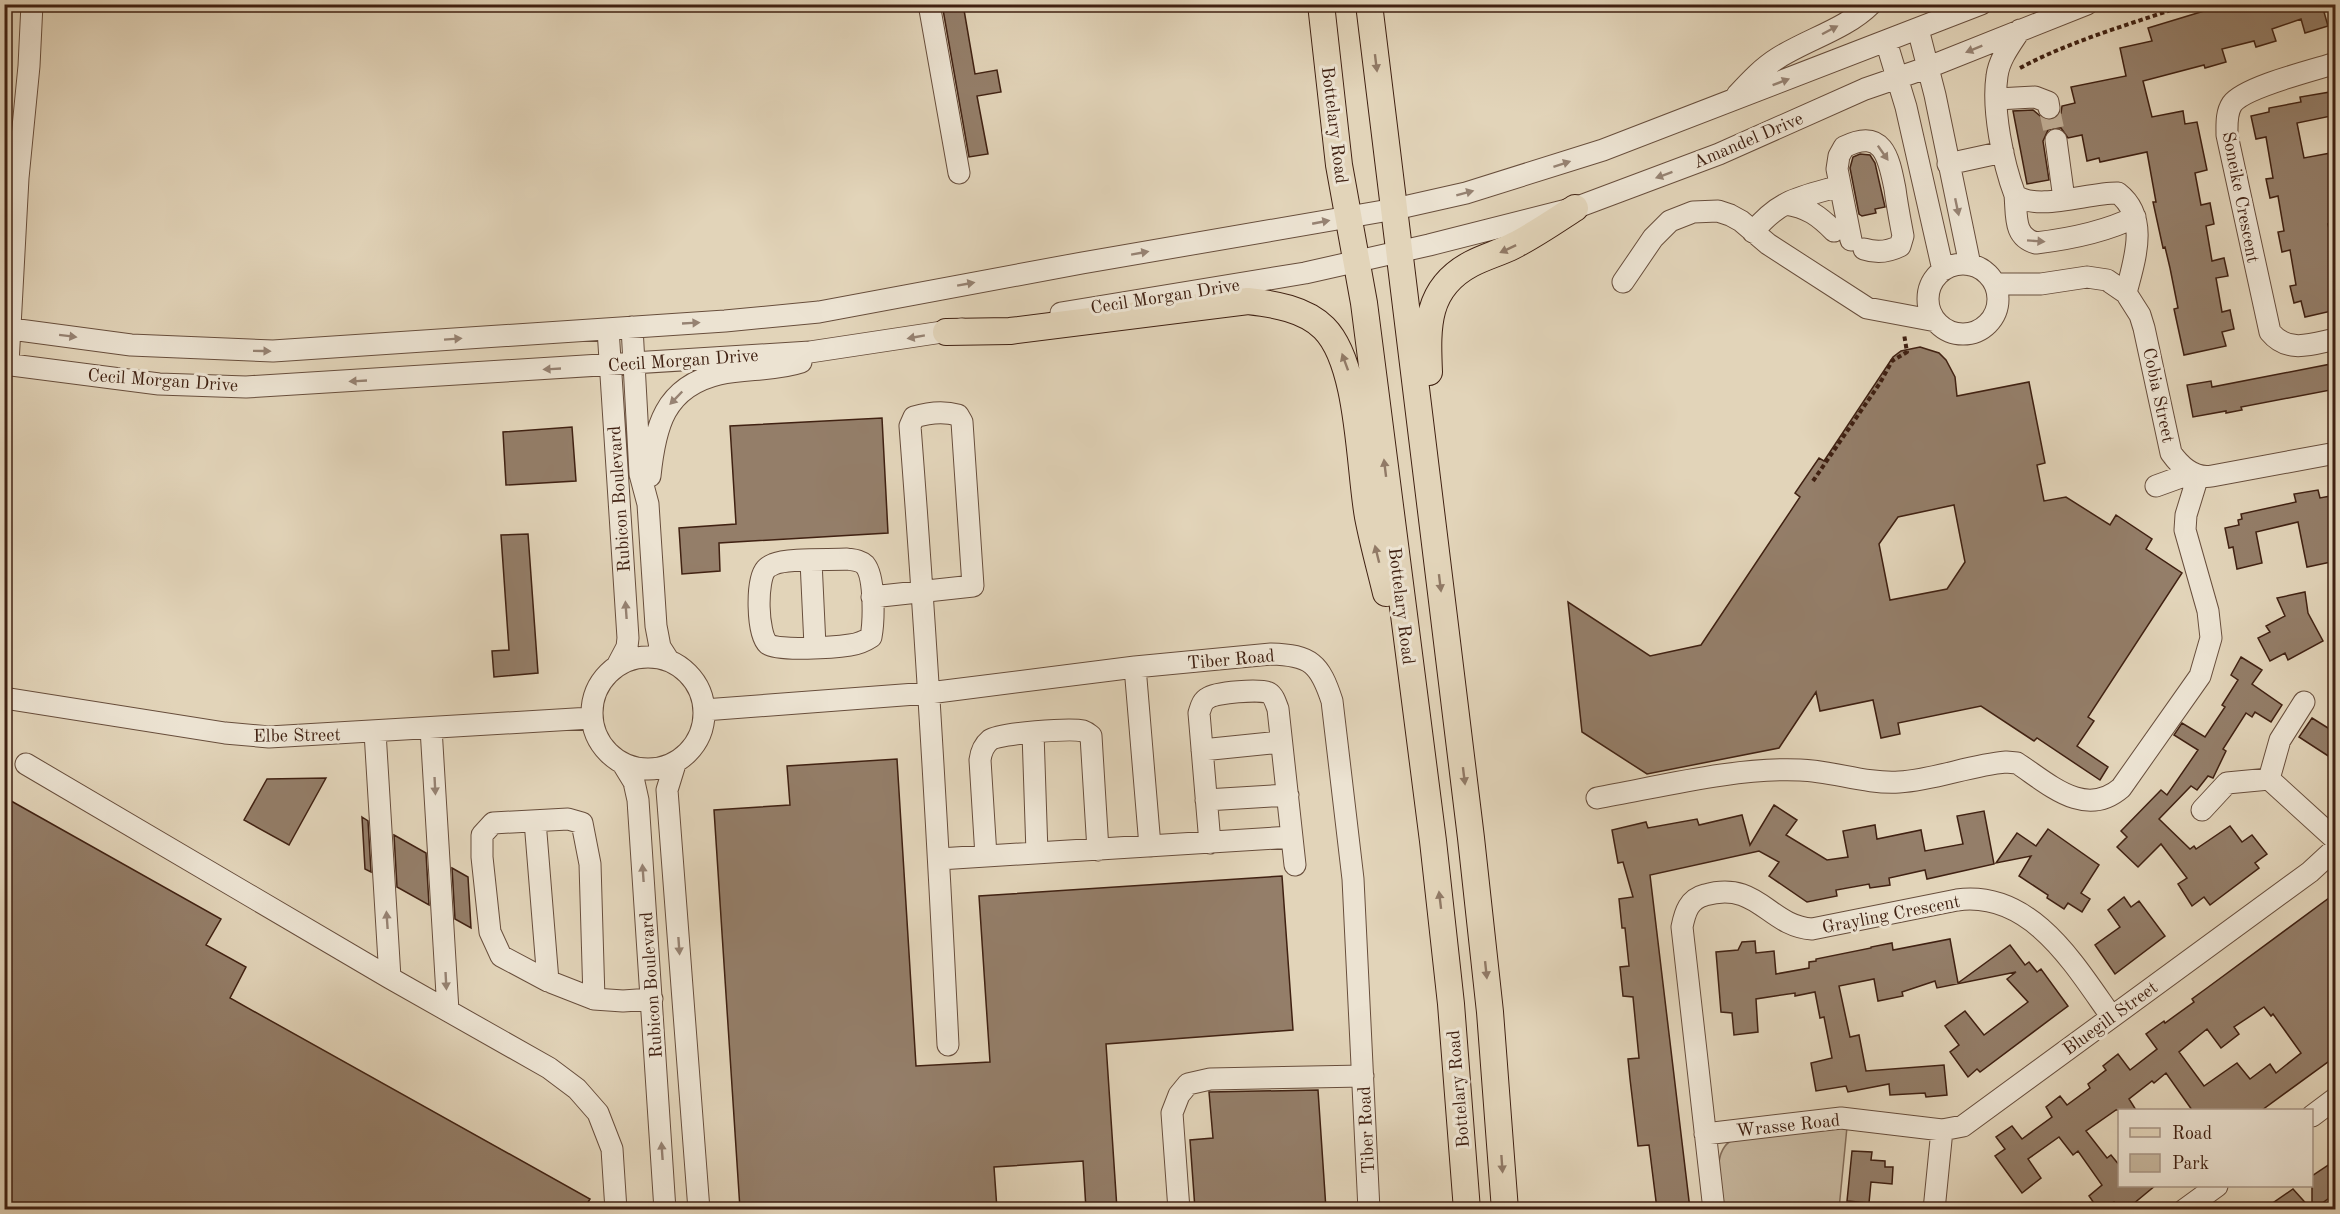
<svg xmlns="http://www.w3.org/2000/svg" width="2340" height="1214" viewBox="0 0 2340 1214" font-family="'Old Standard TT',serif">
<style>
.park{fill:#c6b69d;stroke:#836c58;stroke-width:1.5}
.building{fill:#947e69;stroke:#402112;stroke-width:1.5;fill-rule:evenodd}
.lines{fill:none;stroke-linecap:round;stroke-linejoin:round}
.minor-tunnel{stroke:#c2b098;stroke-width:21;stroke-dasharray:21 10;stroke-linecap:butt}
.minor-casing{stroke:#684e3c;stroke-width:23}
.major-casing{stroke:#402112;stroke-width:28}
.path{stroke:#402112;stroke-width:4;stroke-dasharray:4.5 3;stroke-linecap:butt}
.minor{stroke:#ece3d2;stroke-width:21}
.major{stroke:#e2d4b9;stroke-width:26}
.oneway{fill:#968272}
.oneway2{fill:#917a66}
.labels{text-anchor:middle;stroke-width:6;stroke-linejoin:round;paint-order:stroke}
.street-label{font-size:18px;fill:#402112;stroke:#ece3d2}
</style>
<rect width="100%" height="100%" fill="#e2d4b9"/>
<filter id="stains"><feTurbulence type="fractalNoise" baseFrequency=".00333" numOctaves="4"/><feColorMatrix values="0 0 0 0 .2 0 0 0 0 .09 0 0 0 0 .02 0 0 0 .5 -.17"/></filter>
<radialGradient id="worn" r=".72"><stop offset=".6" stop-color="#630" stop-opacity="0"/><stop offset="1" stop-color="#630" stop-opacity=".3"/></radialGradient>
<path class="park" d="M1847 1127 1839 1209 1724 1210C1721 1188 1710 1153 1732 1140Z"/>
<path class="building" d="M942 4H963L975 74 997 70 1001 92 977 96 988 154 969 157Z
M2219 4H2336V8L2324 12 2328 26 2305 33 2301 19 2272 29 2276 41 2256 47 2254 41 2222 49 2226 62 2205 68 2204 65 2143 81 2152 117 2183 111 2185 124 2197 122 2207 170 2195 173 2201 205 2210 203 2214 224 2206 226 2212 261 2224 258 2228 276 2216 278 2222 312 2230 310 2234 329 2222 332 2226 346 2184 355 2174 309 2178 308 2170 268 2165 247 2163 248 2153 202H2156L2147 152 2100 162 2099 158 2087 161 2082 135 2068 138 2061 128H2054L2048 130 2043 141 2049 180 2027 184 2013 111 2033 110 2045 120 2057 118 2061 113 2062 106 2075 103 2071 87 2126 76 2120 48 2152 41 2148 28 2204 11 2203 9Z
M2336 91V115L2297 123 2304 158 2336 152V224H2328L2336 263V310L2305 317 2301 301 2294 303 2290 286 2296 285 2290 250 2282 252 2278 232 2284 231 2278 196 2270 198 2266 179 2273 178 2266 137 2256 139 2251 116 2269 112V108L2301 102 2300 97Z
M1860 154 1870 155 1875 163 1885 207 1875 209 1876 213 1862 216 1859 214 1850 168 1853 157Z
M1920 347 1939 353 1946 360 1955 377 1957 396 2029 382 2045 463 2037 465 2044 501 2066 497 2110 525 2116 515 2152 539 2146 549 2182 573 2088 717 2094 721 2077 746 2108 767 2100 780 2037 738 2034 741 1981 706 1898 723 1900 734 1881 738 1873 700 1820 711 1816 692 1779 748 1647 774 1582 732 1568 602 1650 656 1701 645 1800 497 1795 493 1819 458 1824 461 1893 357 1901 351ZM1954 505 1965 562 1947 589 1890 600 1879 544 1898 517Z
M2336 363V389L2241 407 2242 410 2226 413V411L2193 417 2187 385 2211 381 2212 387Z
M882 418 888 533 719 543 720 571 682 574 679 528 736 524 730 426Z
M572 427 576 481 506 485 503 432Z
M2318 490 2320 498 2336 495V561L2307 567 2298 522 2256 532 2262 563 2237 569 2233 547 2229 548 2225 528 2239 525 2238 520 2242 519 2241 514 2296 502 2294 494Z
M528 534 538 673 494 677 492 651 509 650 501 535Z
M2305 592 2308 613 2323 641 2288 660 2285 653 2270 661 2258 638 2270 632 2266 626 2285 616 2277 598Z
M2241 657 2262 670 2252 684 2282 705 2271 722 2255 712 2252 717 2246 713 2223 749 2226 751 2213 778 2208 776 2197 790 2191 786 2159 819 2190 849 2194 846 2196 849 2230 826 2242 842 2252 835 2267 854 2255 863 2259 868 2210 905 2204 897 2192 906 2178 884 2187 878 2161 844 2138 867 2117 847 2127 837 2121 831 2161 790 2167 795 2198 750 2174 735 2182 723 2205 737 2225 707 2222 705 2238 680 2231 675Z
M2312 718 2336 733V761L2299 737Z
M897 759 916 1066 990 1062 979 896 1282 876 1293 1030 1106 1044 1117 1209H1086L1083 1161 994 1167 997 1209H740L714 810 790 805 787 766Z
M326 778 289 845 244 820 267 779Z
M4 797 221 919 206 945 246 967 230 998 590 1199 584 1209H4Z
M1774 805 1797 820 1786 835 1827 860 1848 857 1843 831 1875 825 1877 839 1921 830 1925 851 1963 844 1957 816 1984 811 1994 864 1927 879 1925 870 1889 878 1890 885 1870 888 1869 884 1836 890 1837 896 1807 902 1769 876 1779 862 1759 851 1650 875 1690 1209H1657L1649 1145 1638 1146 1630 1079 1628 1059 1639 1058 1633 997 1623 996 1620 967 1629 966 1625 928H1622L1619 899 1633 897 1623 862 1618 863 1612 830 1646 822 1648 828 1697 819 1699 825 1742 815 1750 845Z
M362 817 368 821 371 872 365 869Z
M2048 829 2099 865 2081 893 2090 899 2082 912 2068 903 2064 909 2047 898 2048 895 2019 876 2031 856 1996 863 2017 833 2036 846Z
M394 835 426 853 429 905 397 887Z
M452 868 468 877 471 928 455 919Z
M2124 897 2131 907 2139 901 2165 936 2115 974 2095 945 2120 927 2108 910Z
M2329 898 2336 906V1056L2262 1110H2192L2166 1073 2154 1083 2152 1081 2129 1099 2136 1110H2116L2086 1131 2107 1158 2111 1155 2120 1166V1185H2156L2127 1209H2119L2114 1202 2103 1209H2098L2089 1196 2102 1185 2078 1151 2073 1155 2059 1137 2028 1159 2041 1178 2022 1193 1995 1156 2005 1149 1996 1137 2012 1126 2022 1139 2052 1117 2046 1107 2060 1096 2067 1105 2090 1088 2088 1084 2106 1070 2103 1066 2118 1054 2130 1070 2157 1049 2146 1034 2164 1021 2165 1023 2194 1002 2192 999 2207 988ZM2264 1007 2271 1016 2273 1014 2301 1053 2276 1073 2270 1064 2250 1079 2237 1063 2204 1086 2179 1052 2207 1029 2221 1048 2239 1034 2234 1027Z
M1950 939 1958 983 2010 945 2025 965 2029 962 2037 972 2041 969 2068 1006 1980 1072 1977 1069 1968 1077 1950 1052 1959 1045 1945 1026 1965 1011 1984 1035 2028 1002 2007 979 2016 972 1937 988 1935 981 1902 992 1903 996 1878 1001 1874 979 1839 986 1850 1037 1859 1035 1866 1071 1944 1065 1947 1095 1926 1097 1925 1093 1890 1095 1889 1084 1848 1092 1846 1086 1816 1091 1811 1063 1832 1058 1824 1017 1820 1018 1815 992 1795 996V993L1756 999 1758 1032 1734 1035 1732 1013 1721 1012 1716 952 1738 950 1742 942 1755 941 1756 953 1774 951 1776 974 1809 968V962L1816 961V959L1871 948V947L1892 943 1893 950Z
M1318 1090 1326 1209H1195L1190 1140 1213 1138 1209 1092Z
M1852 1151 1872 1152 1871 1160 1885 1161V1167H1893L1892 1184 1871 1182 1869 1203 1847 1201Z
M2336 1160V1193L2314 1209H2312V1176Z
M2293 1189 2311 1209H2264Z"/>
<g class="lines">
<path class="minor-tunnel" d="M2049 108 2056 140"/>
<defs>
<path id="minor" d="M929 4 959 173
M1918 29 1935 95 1970 265
M2020 30C2011 44 1999 59 1997 76 1992 110 2003 163 2015 195 2037 212 2090 192 2118 193 2150 218 2134 261 2126 293
M1886 41 1906 107 1943 270
M2336 63C2314 70 2244 87 2232 104 2226 113 2227 125 2227 135L2270 332C2288 354 2312 344 2336 339
M1737 95C1750 81 1762 68 1778 58 1808 39 1846 29 1871 4
M1997 99 2035 97 2048 102 2049 108
M2056 140 2064 199
M1948 164 2003 152
M2015 195C2017 215 2013 237 2036 243 2069 239 2105 232 2135 217
M1786 204C1807 207 1819 216 1834 231
M1753 232C1780 199 1801 197 1840 186
M1851 240 1837 169 1839 156 1844 147C1884 127 1889 159 1895 189 1897 205 1900 220 1903 236L1900 246C1888 252 1876 253 1864 249
M1928 299a35 35 0 1 1 70 0a35 35 0 1 1-70 0Z
M1623 282 1653 238 1670 221 1693 212 1718 211 1730 215 1741 221 1768 244 1867 308 1936 321
M1995 284H2041L2087 277 2107 280 2126 293 2140 315 2144 328 2171 453C2181 467 2195 479 2212 476L2336 453
M1061 313 1305 273 1429 245 1575 208 1719 154 1865 89 1929 67 2087 4
M632 327 640 474 648 504 656 626 660 647 669 661
M4 328 131 345 273 351 725 321 819 312 1082 263 1395 209 1466 193 1603 150 1981 4
M608 329 628 638 627 647 617 666
M4 364 159 384 246 387 810 352 962 329
M8 364 18 178 29 66 32 4
M650 476C655 427 664 387 719 374 746 368 774 371 801 362
M2156 486 2192 473
M847 559C853 560 860 560 865 565 875 577 874 621 871 637 865 641 858 644 850 645 836 647 778 652 768 644 757 634 756 580 766 569 767 567 772 565 774 564 787 558 830 560 847 559Z
M811 561 815 646
M872 597 973 586 962 422 958 415C944 411 927 413 914 417L910 426C926 632 938 838 948 1045
M592 713a56 56 0 1 1 112 0a56 56 0 1 1-112 0Z
M1135 667 1150 846
M4 698 225 733 269 737 591 718
M2304 702 2280 740 2269 779 2336 840
M704 710 929 693 1135 667 1271 654C1311 655 1320 664 1332 701L1353 879 1369 1210
M431 728 448 1011
M375 732 390 978
M1033 733 1037 853
M1202 750 1281 742
M26 764 390 978 549 1068 577 1089 598 1113 612 1149 616 1210
M623 764 634 782 638 800 665 1210
M675 764 667 790 699 1210
M1597 798C1659 787 1737 767 1800 770 1833 771 1865 784 1899 782 1935 780 1970 765 2006 762L2017 763C2049 784 2085 819 2121 788L2200 676 2211 638 2208 611 2185 530 2186 515 2198 476
M1206 800 1288 795
M2202 810 2227 783 2269 779
M535 821 548 981
M1210 843 1199 713C1201 707 1202 701 1208 698 1216 692 1260 689 1269 693 1274 696 1276 704 1278 709L1295 865
M986 856 980 760C981 752 984 745 990 740 1000 733 1071 728 1083 731 1088 733 1087 733 1091 736L1098 850
M939 859 1292 837
M594 999 590 864 582 823 568 819 493 823 482 835V857L490 932 501 956 548 981 594 999 623 1001 652 999
M2312 1116 2336 1098
M1705 1134 1841 1118 1942 1130 1963 1126 2310 872 2336 848
M1179 1210 1172 1113 1179 1095 1188 1084 1210 1079 1363 1076
M1714 1210 1682 927C1685 912 1689 899 1705 895 1758 880 1768 926 1812 929L1957 900C2031 890 2074 964 2111 1016
M1934 1210 1942 1130
M2184 1210 2217 1186"/>
<path id="major" d="M1321 4 1339 165 1364 303 1433 841 1451 1004 1467 1210
M1369 4 1471 838 1490 1012 1505 1210
M946 332 1010 331 1248 301C1274 304 1305 309 1324 328 1360 364 1359 467 1368 517 1373 543 1380 568 1386 593
M1429 372C1427 326 1426 288 1471 264 1484 257 1499 253 1513 246 1535 235 1555 221 1575 208"/>
</defs>
<use href="#minor" class="minor-casing"/>
<use href="#major" class="major-casing"/>
<path class="path" d="M2020 68C2072 40 2132 24 2188 4
M1813 481 1880 383 1892 361 1907 352 1904 334"/>
<use href="#minor" class="minor"/>
<use href="#major" class="major"/>
</g>
<defs><path id="oneway-solid" d="M-6-.8H1V-3.2L6.5 0L1 3.2V.8H-6Z" transform="scale(1.5)"/></defs>
<g class="oneway">
<use href="#oneway-solid" transform="translate(1830 30) rotate(-28)"/>
<use href="#oneway-solid" transform="translate(1974 49) rotate(158)"/>
<use href="#oneway-solid" transform="translate(1781 82) rotate(-21)"/>
<use href="#oneway-solid" transform="translate(1883 153) rotate(55)"/>
<use href="#oneway-solid" transform="translate(1562 164) rotate(-18)"/>
<use href="#oneway-solid" transform="translate(1664 175) rotate(160)"/>
<use href="#oneway-solid" transform="translate(1465 193) rotate(-15)"/>
<use href="#oneway-solid" transform="translate(1957 207) rotate(78)"/>
<use href="#oneway-solid" transform="translate(1321 222) rotate(-11)"/>
<use href="#oneway-solid" transform="translate(2036 241) rotate(4)"/>
<use href="#oneway-solid" transform="translate(1140 253) rotate(-10)"/>
<use href="#oneway-solid" transform="translate(966 284) rotate(-10)"/>
<use href="#oneway-solid" transform="translate(691 323) rotate(-3)"/>
<use href="#oneway-solid" transform="translate(68 336) rotate(7)"/>
<use href="#oneway-solid" transform="translate(916 337) rotate(170)"/>
<use href="#oneway-solid" transform="translate(453 339) rotate(-4)"/>
<use href="#oneway-solid" transform="translate(262 351) rotate(1)"/>
<use href="#oneway-solid" transform="translate(552 369) rotate(177)"/>
<use href="#oneway-solid" transform="translate(358 381) rotate(177)"/>
<use href="#oneway-solid" transform="translate(676 398) rotate(134)"/>
<use href="#oneway-solid" transform="translate(626 610) rotate(-94)"/>
<use href="#oneway-solid" transform="translate(435 786) rotate(87)"/>
<use href="#oneway-solid" transform="translate(643 873) rotate(-94)"/>
<use href="#oneway-solid" transform="translate(387 920) rotate(-94)"/>
<use href="#oneway-solid" transform="translate(679 946) rotate(86)"/>
<use href="#oneway-solid" transform="translate(446 981) rotate(87)"/>
<use href="#oneway-solid" transform="translate(662 1151) rotate(-94)"/>
</g>
<g class="oneway2">
<use href="#oneway-solid" transform="translate(1376 63) rotate(83)"/>
<use href="#oneway-solid" transform="translate(1508 249) rotate(155)"/>
<use href="#oneway-solid" transform="translate(1345 362) rotate(-110)"/>
<use href="#oneway-solid" transform="translate(1385 468) rotate(-97)"/>
<use href="#oneway-solid" transform="translate(1377 554) rotate(-104)"/>
<use href="#oneway-solid" transform="translate(1440 583) rotate(83)"/>
<use href="#oneway-solid" transform="translate(1464 776) rotate(83)"/>
<use href="#oneway-solid" transform="translate(1440 900) rotate(-97)"/>
<use href="#oneway-solid" transform="translate(1486 970) rotate(84)"/>
<use href="#oneway-solid" transform="translate(1502 1164) rotate(86)"/>
</g>
<g class="labels">
<g class="street-label">
<text transform="translate(1335 125) rotate(83)" y="6">Bottelary Road</text>
<text transform="translate(1748 140) rotate(-23)" y="6">Amandel Drive</text>
<text transform="translate(2241 197) rotate(79)" y="6">Soneike Crescent</text>
<text transform="translate(1165 296) rotate(-9)" y="6">Cecil Morgan Drive</text>
<text transform="translate(683 360) rotate(-4)" y="6">Cecil Morgan Drive</text>
<text transform="translate(163 380) rotate(4)" y="6">Cecil Morgan Drive</text>
<text transform="translate(2159 395) rotate(78)" y="6">Cobia Street</text>
<text transform="translate(619 499) rotate(-94)" y="6">Rubicon Boulevard</text>
<text transform="translate(1402 606) rotate(83)" y="6">Bottelary Road</text>
<text transform="translate(1231 659) rotate(-5)" y="6">Tiber Road</text>
<text transform="translate(297 735) rotate(-1)" y="6">Elbe Street</text>
<text transform="translate(1891 914) rotate(-11)" y="6">Grayling Crescent</text>
<text transform="translate(651 985) rotate(-94)" y="6">Rubicon Boulevard</text>
<text transform="translate(2110 1018) rotate(-36)" y="6">Bluegill Street</text>
<text transform="translate(1458 1089) rotate(-95)" y="6">Bottelary Road</text>
<text transform="translate(1788 1125) rotate(-6)" y="6">Wrasse Road</text>
<text transform="translate(1366 1130) rotate(-93)" y="6">Tiber Road</text>
</g>
</g>
<rect width="2340" height="1214" fill="none" stroke="#e2d4b9" stroke-width="24"/>
<rect x="6" y="6" width="2328" height="1202" fill="none" stroke="#402112" stroke-width="3"/>
<rect x="12" y="12" width="2316" height="1190" fill="none" stroke="#402112" stroke-width="1.5"/>
<rect x="2118" y="1109" width="195" height="78" fill="#ece3d2" stroke="#a79585" stroke-width="1.5"/>
<rect x="2130" y="1128" width="30" height="9" fill="#e2d4b9" stroke="#a79585" stroke-width="1.5"/>
<text x="2172" y="1139" font-size="18" fill="#402112">Road</text>
<rect x="2130" y="1154" width="30" height="18" fill="#c6b69d" stroke="#a79585" stroke-width="1.5"/>
<text x="2172" y="1169" font-size="18" fill="#402112">Park</text>
<rect width="100%" height="100%" filter="url(#stains)"/>
<rect width="100%" height="100%" fill="url(#worn)"/>
</svg>
